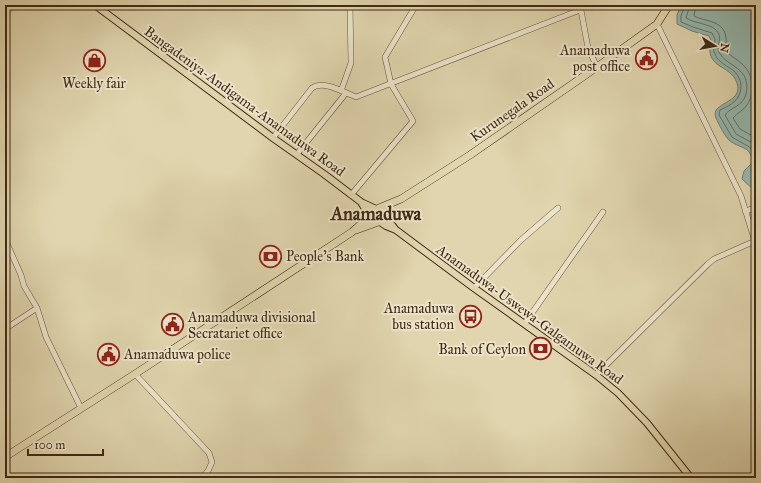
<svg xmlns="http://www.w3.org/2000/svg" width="761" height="483" viewBox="0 0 761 483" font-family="'IM FELL Great Primer',serif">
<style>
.water{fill:#94b8af;stroke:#737f71}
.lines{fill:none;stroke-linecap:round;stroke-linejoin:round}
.shore{stroke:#6a7162;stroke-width:1}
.minor-casing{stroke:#69553a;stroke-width:6}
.major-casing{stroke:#412a14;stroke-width:8}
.highway-casing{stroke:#412a14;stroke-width:8}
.minor{stroke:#ebe4ca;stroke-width:5}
.major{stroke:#e0d5ae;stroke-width:6}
.highway{stroke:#e0d5ae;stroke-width:7}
.labels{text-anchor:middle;stroke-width:4;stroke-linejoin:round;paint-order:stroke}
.poi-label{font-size:14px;fill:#412a14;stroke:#ebe4ca;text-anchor:end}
.street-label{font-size:14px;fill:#412a14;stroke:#ebe4ca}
.district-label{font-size:18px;font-weight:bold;fill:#412a14;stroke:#ebe4ca}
</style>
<rect width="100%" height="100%" fill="#e0d5ae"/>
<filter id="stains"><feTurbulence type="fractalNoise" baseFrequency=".005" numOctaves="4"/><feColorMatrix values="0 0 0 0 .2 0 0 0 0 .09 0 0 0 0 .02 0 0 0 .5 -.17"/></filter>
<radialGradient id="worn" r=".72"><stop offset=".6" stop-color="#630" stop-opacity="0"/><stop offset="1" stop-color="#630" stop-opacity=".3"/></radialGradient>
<path class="water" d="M681 5H756V192L742 179 744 171 752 163C752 146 741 149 730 141 726 138 718 123 716 118 709 102 744 104 737 83 730 63 704 70 711 40L709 36 692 31 677 24V15Z"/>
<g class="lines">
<path class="shore" d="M685 5 681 16V22L693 27 712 33 715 39C715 44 712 49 715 54 718 63 729 66 735 72 739 76 741 82 741 86 741 100 731 105 720 110L719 115 732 137 751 148 756 156
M690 5 686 18C694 23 709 24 715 29 725 38 715 45 719 52 726 67 752 67 746 94 743 107 730 107 725 115L736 134 756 145
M696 5 694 16C706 22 724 20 726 38 727 42 725 46 725 50 730 56 737 59 742 64 754 74 755 93 747 105 744 110 737 113 733 118L740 129 756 138"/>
<defs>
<path id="minor" d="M580 5 588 48 597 67
M5 15 12 5
M657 24 741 196 756 245
M341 91 351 63 350 5
M273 138 312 88C324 80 343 92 356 97L580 10
M297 154 346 93
M351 195 413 121 391 84 385 57 416 5
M745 211 756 208
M5 239 21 275 24 286 37 308 46 337 81 408
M474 288 521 240 558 208
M525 323 603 212
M5 329 37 308
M135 374 209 453 212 462 208 471 202 478
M596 375 708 264 714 259 755 241"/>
<path id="major" d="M95 5 273 138 324 174 361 202 376 209
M361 202 365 209 371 215
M385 216 396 230
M380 222 386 226 396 230 474 288 596 375 618 393 647 423 691 478"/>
<path id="highway" d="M379 208 401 199 470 155 597 67 657 24 669 5
M356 230 378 222
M5 457 135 374 352 232 371 215 374 210C382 206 388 213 383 220L378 222 373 220 371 215"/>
</defs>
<use href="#minor" class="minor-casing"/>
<use href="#major" class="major-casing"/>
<use href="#highway" class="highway-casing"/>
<use href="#minor" class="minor"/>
<use href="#major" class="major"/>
<use href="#highway" class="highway"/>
</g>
<defs>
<symbol id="civic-ring" viewBox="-11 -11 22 22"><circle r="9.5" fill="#ebe4ca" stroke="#8f2418" stroke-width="1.5"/><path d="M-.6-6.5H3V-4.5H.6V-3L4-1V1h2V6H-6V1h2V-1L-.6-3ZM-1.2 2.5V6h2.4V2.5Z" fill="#8f2418"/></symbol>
<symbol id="shop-ring" viewBox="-11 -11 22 22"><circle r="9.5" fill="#ebe4ca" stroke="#8f2418" stroke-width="1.5"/><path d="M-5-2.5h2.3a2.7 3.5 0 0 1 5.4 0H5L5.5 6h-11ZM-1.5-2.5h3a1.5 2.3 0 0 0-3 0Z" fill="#8f2418"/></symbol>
<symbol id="bank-ring" viewBox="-11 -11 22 22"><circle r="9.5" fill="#ebe4ca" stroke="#8f2418" stroke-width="1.5"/><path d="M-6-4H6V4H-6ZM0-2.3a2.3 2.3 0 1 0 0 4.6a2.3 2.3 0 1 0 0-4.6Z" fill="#8f2418"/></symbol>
<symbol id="bus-ring" viewBox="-11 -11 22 22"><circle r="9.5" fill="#ebe4ca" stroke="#8f2418" stroke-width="1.5"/><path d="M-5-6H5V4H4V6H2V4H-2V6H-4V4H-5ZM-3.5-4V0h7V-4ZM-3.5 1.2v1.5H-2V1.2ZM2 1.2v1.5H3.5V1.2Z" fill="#8f2418"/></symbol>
</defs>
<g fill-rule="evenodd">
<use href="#civic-ring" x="634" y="46" width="25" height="25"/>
<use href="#shop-ring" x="82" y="48" width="25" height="25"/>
<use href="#bank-ring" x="258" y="244" width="25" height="25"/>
<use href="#bus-ring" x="458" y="304" width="25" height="25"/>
<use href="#civic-ring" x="160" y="312" width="25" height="25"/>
<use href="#bank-ring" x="528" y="336" width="25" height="25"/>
<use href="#civic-ring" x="96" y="342" width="25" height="25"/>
</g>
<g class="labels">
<g class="poi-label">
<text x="630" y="55">Anamaduwa<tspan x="630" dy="16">post office</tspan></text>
<text x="94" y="88" text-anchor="middle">Weekly fair</text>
<text x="286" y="261" text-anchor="start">People's Bank</text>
<text x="454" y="313">Anamaduwa<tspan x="454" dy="16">bus station</tspan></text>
<text x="188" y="322" text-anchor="start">Anamaduwa divisional<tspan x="188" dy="16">Secratariet office</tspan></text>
<text x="526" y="354">Bank of Ceylon</text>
<text x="124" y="359" text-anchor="start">Anamaduwa police</text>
</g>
<g class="street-label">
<text transform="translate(245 101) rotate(36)" y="5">Bangadeniya-Andigama-Anamaduwa Road</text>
<text transform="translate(512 110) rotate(-35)" y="5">Kurunegala Road</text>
<text transform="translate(530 314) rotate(36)" y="5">Anamaduwa-Uswewa-Galgamuwa Road</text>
</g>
<g class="district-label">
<text x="376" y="220">Anamaduwa</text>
</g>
</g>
<rect width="761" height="483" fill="none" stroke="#e0d5ae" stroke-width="20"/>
<rect x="6" y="6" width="749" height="471" fill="none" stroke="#412a14" stroke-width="2"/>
<rect x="10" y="10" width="741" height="463" fill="none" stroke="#412a14"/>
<g transform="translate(715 46) rotate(101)" stroke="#ebe4ca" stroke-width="3" paint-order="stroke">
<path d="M0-3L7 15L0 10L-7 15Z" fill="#412a14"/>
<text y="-6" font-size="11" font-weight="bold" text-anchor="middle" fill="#412a14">N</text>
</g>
<path d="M28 449v6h75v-6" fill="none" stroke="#412a14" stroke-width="2"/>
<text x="34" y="449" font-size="12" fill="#412a14" stroke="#ebe4ca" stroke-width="3" paint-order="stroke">100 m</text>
<rect width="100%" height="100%" filter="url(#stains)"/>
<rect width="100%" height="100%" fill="url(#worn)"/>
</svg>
